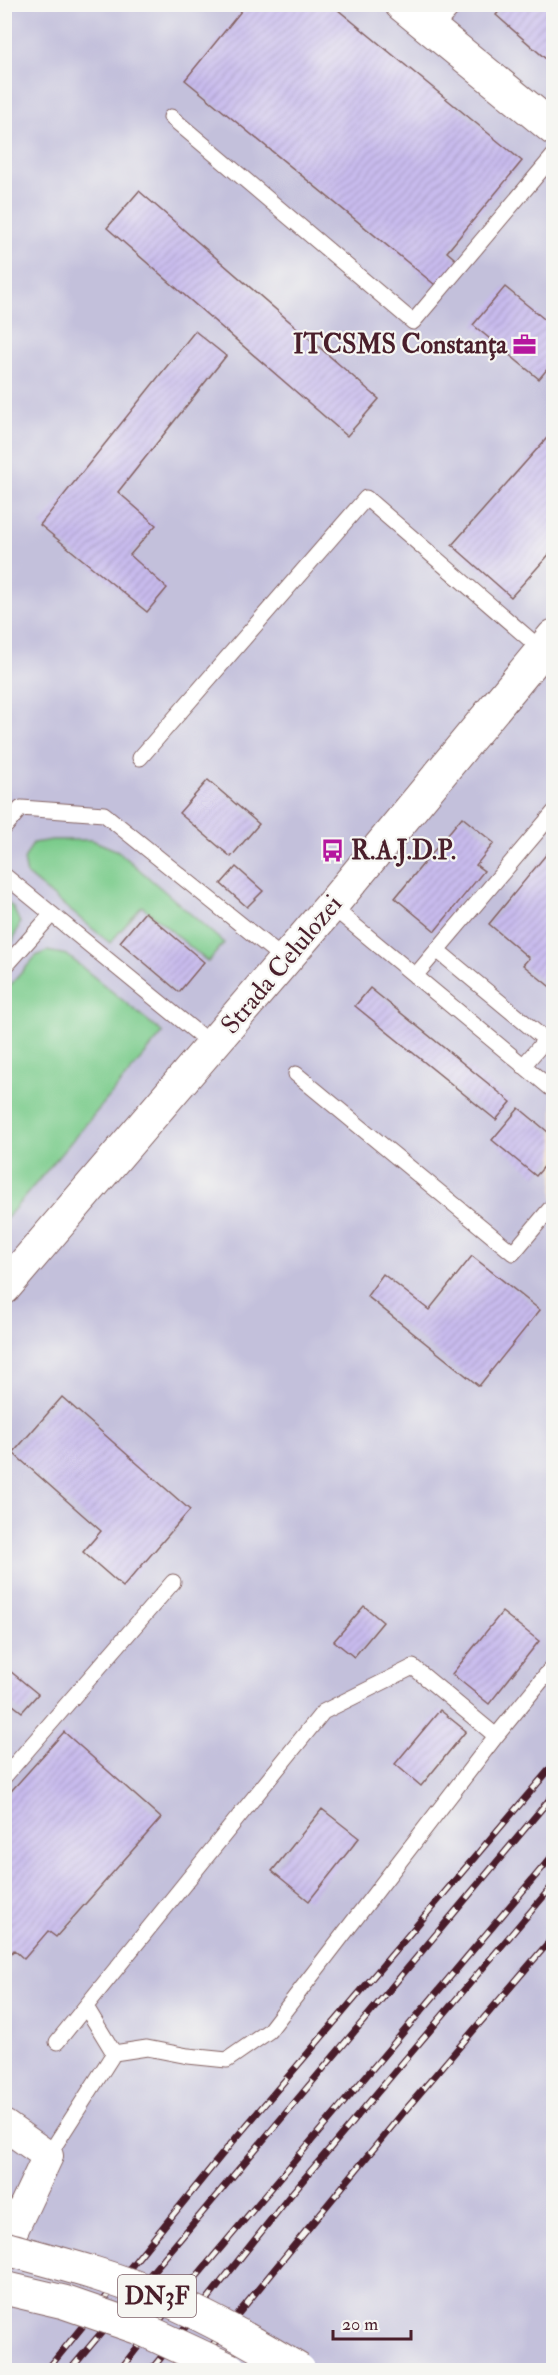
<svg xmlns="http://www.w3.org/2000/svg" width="558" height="2375" viewBox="0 0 558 2375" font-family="'IM FELL Double Pica',serif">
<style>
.industrial{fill:#c3c0db}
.green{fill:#7ccc8c;stroke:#63765c;stroke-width:1.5}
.building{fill:url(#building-hatch)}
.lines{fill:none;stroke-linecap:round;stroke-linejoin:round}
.service-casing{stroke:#856362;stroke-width:17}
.minor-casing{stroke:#856362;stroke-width:32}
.tertiary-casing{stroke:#856362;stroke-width:35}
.service{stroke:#fff;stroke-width:15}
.minor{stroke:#fff;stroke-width:30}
.tertiary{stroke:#fff;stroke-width:33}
.rail-casing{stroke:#4a1f2b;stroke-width:7}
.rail{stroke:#f6f6f2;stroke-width:4.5;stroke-dasharray:14;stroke-linecap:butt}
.primary-bridge-casing{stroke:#856362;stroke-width:35;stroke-linecap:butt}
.primary-bridge{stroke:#fff;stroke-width:33}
.labels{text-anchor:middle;stroke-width:4.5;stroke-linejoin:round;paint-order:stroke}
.shield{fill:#f6f6f2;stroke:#7e6067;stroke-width:1.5}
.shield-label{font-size:24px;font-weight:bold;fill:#4a1f2b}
.poi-label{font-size:26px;font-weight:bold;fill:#4a1f2b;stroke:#f6f6f2;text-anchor:end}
.street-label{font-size:26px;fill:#4a1f2b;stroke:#f6f6f2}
</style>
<defs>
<pattern id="building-hatch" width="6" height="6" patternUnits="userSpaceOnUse" patternTransform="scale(1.5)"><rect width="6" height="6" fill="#c8bbed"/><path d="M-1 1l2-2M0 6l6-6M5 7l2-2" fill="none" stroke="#ada0cb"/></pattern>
</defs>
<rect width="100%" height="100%" fill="#f6f6f2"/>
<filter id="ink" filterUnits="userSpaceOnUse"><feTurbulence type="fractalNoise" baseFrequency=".0167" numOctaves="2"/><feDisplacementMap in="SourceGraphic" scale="12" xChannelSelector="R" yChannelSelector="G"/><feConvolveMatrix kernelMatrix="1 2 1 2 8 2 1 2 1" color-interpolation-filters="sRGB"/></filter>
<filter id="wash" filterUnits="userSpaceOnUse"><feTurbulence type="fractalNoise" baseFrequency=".008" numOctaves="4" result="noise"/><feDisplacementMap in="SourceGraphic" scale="24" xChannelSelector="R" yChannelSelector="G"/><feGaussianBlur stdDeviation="1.35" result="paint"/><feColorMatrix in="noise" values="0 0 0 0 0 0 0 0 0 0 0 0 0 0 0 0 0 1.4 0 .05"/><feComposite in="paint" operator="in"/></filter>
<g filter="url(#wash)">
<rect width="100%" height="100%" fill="#f3e1c9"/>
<path class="industrial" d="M4 5H553V2370H5Z"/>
<path class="green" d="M52 840H92L118 851 224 943 208 962 142 906 110 943 27 875 24 860 33 843Z
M5 901 13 907 20 923 12 943 5 951Z
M47 951 67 955 163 1033 5 1220V991L36 956Z"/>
<g id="blocks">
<path class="building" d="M505 4H541L554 15V66L496 15Z
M246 5H332L522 161 447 252 461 264 440 289 185 80Z
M139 191 379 399 347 436 107 228Z
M505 287 554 327V361L539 379 473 325Z
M195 331 226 356 118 492 156 525 130 555 167 588 147 612 40 525Z
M554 430V549L511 597 452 545Z
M208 780 259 824 231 857 179 813Z
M462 817 494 843 476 865 484 871 435 931 395 898Z
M554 845V990L523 965 529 958 489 924Z
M236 867 263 891 247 907 221 884Z
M145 912 204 962 179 992 120 942Z
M370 988 511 1102 496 1120 355 1006Z
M519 1108 554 1137V1155L536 1176 492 1140Z
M472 1256 540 1310 479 1386 367 1296 383 1274 429 1310Z
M62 1397 190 1510 123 1587 83 1552 101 1531 13 1453Z
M364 1606 383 1622 354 1657 334 1641Z
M502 1612 539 1641 489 1704 452 1674Z
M4 1666 38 1694 22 1712 4 1698Z
M440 1710 466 1731 421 1786 395 1764Z
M64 1732 161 1818 56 1937 48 1931 24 1959 14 1950 4 1962V1799Z
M322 1809 359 1838 309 1901 272 1871Z"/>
</g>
</g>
<g filter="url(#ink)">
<use href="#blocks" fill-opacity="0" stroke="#856362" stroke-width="1.5"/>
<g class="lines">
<defs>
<path id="service" d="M432 30 456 4
M171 117 413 322 554 155
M140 758 366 498 542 650
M4 828 21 808 104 814 285 960
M4 875 212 1045
M331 906 554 1091
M437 950 554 1047
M4 968 52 914
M415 976 554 812
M523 1066 554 1030
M296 1074 513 1253 554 1204
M4 1777 173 1582
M86 2007 114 2053
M57 2042 323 1712 413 1667 496 1736
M48 2156 114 2053 147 2048 188 2056 227 2060 269 2031 496 1736 554 1665"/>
<path id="minor" d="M4 2125 48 2156 4 2249"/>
<path id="tertiary" d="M401 4 554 129
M4 1288 331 906 554 636"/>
</defs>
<use href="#service" class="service-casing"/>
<use href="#minor" class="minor-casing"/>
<use href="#tertiary" class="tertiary-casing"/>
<use href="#service" class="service"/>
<use href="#minor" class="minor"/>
<use href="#tertiary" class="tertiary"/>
<defs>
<path id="rail" d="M47 2370 224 2152 554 1764
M70 2370 554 1794
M120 2370 147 2335 554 1854
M151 2370 293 2192 554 1884
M192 2370 402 2114 554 1936"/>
</defs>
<use href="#rail" class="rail-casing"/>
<use href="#rail" class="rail"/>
<defs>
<path id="primary-bridge" d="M4 2248C59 2263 114 2277 166 2299 212 2319 256 2344 299 2370
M4 2288 64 2302 142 2329 230 2370"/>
</defs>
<use href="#primary-bridge" class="primary-bridge-casing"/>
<use href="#primary-bridge" class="primary-bridge"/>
</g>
</g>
<defs>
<symbol id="office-bare" viewBox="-9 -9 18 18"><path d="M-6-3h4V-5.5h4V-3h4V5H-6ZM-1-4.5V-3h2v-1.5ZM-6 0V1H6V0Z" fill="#b5179e" stroke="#f6f6f2" stroke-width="2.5" paint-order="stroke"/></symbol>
<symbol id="bus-bare" viewBox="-9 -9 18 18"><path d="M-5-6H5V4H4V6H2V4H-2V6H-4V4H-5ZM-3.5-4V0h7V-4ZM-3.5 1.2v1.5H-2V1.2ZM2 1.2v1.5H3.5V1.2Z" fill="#b5179e" stroke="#f6f6f2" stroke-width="2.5" paint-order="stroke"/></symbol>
</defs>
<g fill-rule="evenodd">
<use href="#office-bare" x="508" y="328" width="33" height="33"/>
<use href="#bus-bare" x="316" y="834" width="33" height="33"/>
</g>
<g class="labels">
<rect class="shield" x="118" y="2275" width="78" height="42" rx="4.5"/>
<g class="shield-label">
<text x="157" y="2304">DN3F</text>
</g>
<g class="poi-label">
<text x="507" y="353">ITCSMS Constanța</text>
<text x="351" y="859" text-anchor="start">R.A.J.D.P.</text>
</g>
<g class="street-label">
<text transform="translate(281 964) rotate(-50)" y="9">Strada Celulozei</text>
</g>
</g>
<rect width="558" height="2375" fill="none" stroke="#f6f6f2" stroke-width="24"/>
<path d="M333 2330v9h78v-9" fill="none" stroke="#4a1f2b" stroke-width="3"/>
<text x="342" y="2330" font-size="18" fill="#4a1f2b" stroke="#f6f6f2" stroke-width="4.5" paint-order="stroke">20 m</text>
</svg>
